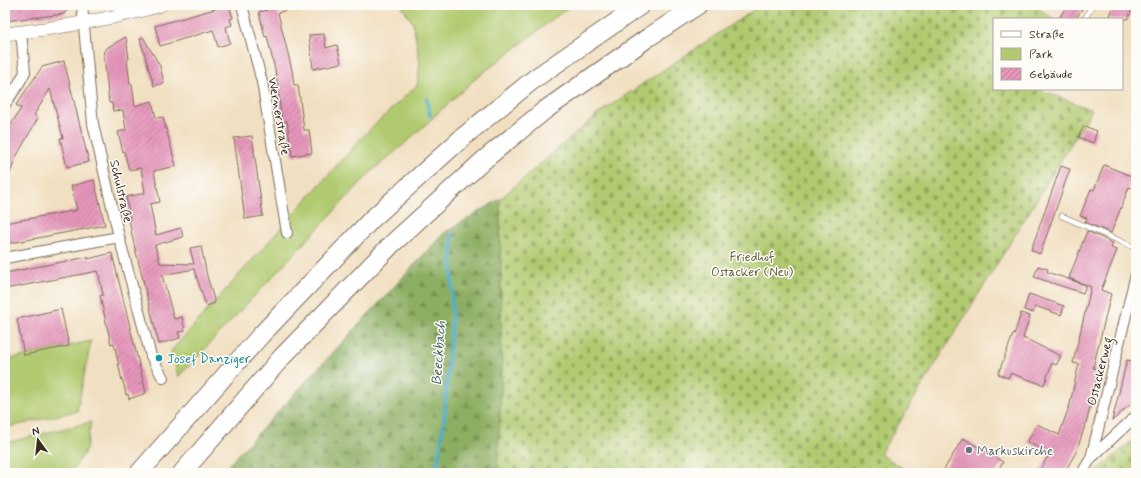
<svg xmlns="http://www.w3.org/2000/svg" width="1141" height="478" viewBox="0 0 1141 478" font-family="Mynerve,sans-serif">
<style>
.green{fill:#b1ca6f;stroke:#767a46}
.forest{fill:url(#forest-firs);stroke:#646c40}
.cemetery{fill:url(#cemetery-stones);stroke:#767a46}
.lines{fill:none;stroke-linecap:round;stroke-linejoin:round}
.stream{stroke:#4cafcb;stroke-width:3.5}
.building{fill:url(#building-hatch)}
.service-casing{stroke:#7b6957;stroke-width:6}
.minor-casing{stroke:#7b6957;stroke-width:12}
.tertiary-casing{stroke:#7b6957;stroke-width:14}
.motorway-casing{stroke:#7b6957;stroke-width:20}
.service{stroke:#fff;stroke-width:5}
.minor{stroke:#fff;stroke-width:10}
.tertiary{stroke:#fff;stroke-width:13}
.motorway{stroke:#fff;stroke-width:18}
.culture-dot{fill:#0f9aa8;stroke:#fdfcf7;stroke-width:1.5}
.worship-dot{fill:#6b7280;stroke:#fdfcf7;stroke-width:1.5}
.labels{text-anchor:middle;stroke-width:3;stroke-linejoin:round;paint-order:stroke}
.street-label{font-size:13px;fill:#3b2a1e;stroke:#fdfcf7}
.park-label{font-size:13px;fill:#5e5a36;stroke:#fdfcf7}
.culture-label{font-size:13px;fill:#0d838f;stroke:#fdfcf7;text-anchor:start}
.worship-label{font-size:13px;fill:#5b616d;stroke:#fdfcf7;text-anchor:start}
.water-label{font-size:14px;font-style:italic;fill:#425f63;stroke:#fdfcf7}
</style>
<defs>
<pattern id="forest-firs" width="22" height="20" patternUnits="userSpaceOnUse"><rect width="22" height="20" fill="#8cae62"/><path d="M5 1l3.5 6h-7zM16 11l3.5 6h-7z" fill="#748e50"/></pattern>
<pattern id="cemetery-stones" width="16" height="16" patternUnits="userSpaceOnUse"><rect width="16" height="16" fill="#b1ca6f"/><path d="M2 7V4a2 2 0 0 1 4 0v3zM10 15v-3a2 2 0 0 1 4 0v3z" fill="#91a45b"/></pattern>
<pattern id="building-hatch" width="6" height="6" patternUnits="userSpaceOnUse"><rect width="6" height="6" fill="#e696bb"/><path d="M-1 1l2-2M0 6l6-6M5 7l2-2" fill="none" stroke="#bc7b97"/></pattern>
</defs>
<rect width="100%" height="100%" fill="#fdfcf7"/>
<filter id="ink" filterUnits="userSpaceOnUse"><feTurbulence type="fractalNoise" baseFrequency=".025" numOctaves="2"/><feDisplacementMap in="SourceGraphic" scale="8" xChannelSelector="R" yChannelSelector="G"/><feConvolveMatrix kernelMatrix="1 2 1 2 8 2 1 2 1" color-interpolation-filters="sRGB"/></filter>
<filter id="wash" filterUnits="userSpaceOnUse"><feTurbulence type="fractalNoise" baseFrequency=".012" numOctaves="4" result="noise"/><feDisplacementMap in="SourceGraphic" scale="16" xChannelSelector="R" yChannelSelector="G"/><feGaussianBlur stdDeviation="0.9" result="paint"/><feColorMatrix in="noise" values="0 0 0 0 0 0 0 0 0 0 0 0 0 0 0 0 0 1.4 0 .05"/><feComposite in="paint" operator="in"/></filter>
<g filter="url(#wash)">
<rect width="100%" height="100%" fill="#f1dfc1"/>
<path class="green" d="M401 5H493L495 10 502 5H571L474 80 402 146 372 171 178 377 171 351 365 134 417 85 420 63 413 23Z
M91 341 77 411 5 428V360Z
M91 422 86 450 71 473H5V443Z"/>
<path class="forest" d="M500 199 502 375 497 473H221L444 233Z"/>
<path class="cemetery" d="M763 5H1033L1054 19H994V89H1038L1092 110 880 454 911 473H497L502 375 500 199 599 113 758 7Z
M1136 437V473H1095Z"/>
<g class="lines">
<path class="stream" d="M427 99 430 116
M436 473 444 422 452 315V234"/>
</g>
<g id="blocks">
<path class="building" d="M5 5H71L64 14 5 21Z
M229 5 233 18 230 19 232 25 226 27 230 43 218 47 213 30 160 46 155 26Z
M266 5H296V6L278 13 292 70 294 85H298L304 130H309L312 153 292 156 287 121 282 122 276 74 267 36 265 37 259 12 267 10Z
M1067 5H1084L1076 19H1059Z
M1114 5H1134L1128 19H1109Z
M324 34 326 48 337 45 341 63 313 69 309 35Z
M126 37 129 59 127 60 130 84H132L135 106 152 101 156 118 163 117 176 166 154 171 160 202 150 204 156 235 181 228 183 237 155 245 160 263 194 264 190 248 201 246 207 276 215 303 206 306 194 269 162 275 174 319 182 317 185 331 178 332 180 338 159 344 133 240 129 219H130L126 197 145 193 141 168 129 170 124 151 123 152 118 132 126 130 123 110 113 111 112 103H109L104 55 105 50 108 47Z
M143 37 160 66 164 83 154 86 140 39Z
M64 61 89 162 67 167 60 138H63L50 89 34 115 38 118 16 157 6 184H5V135L21 108 16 105 42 67Z
M1084 126 1097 131 1093 143 1078 137Z
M252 136 263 216 245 219 234 138Z
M1104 165 1136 178V189L1129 187 1111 233 1085 222 1087 218 1080 216 1091 189 1094 190Z
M1061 166 1070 169 1040 254 1031 250Z
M94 180 105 225 6 244 5 243V223L77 210 71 186Z
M1087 231 1113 243 1111 248 1117 250 1101 290 1111 294 1093 368 1099 369 1087 420 1076 452 1064 473H1038L1050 453 1027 442 1037 424 1059 435 1070 404 1076 376 1079 364 1073 363 1091 287 1069 278Z
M112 253 146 393 129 399 128 394 126 395 123 381H122L114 343 111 344 100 296 103 295 98 271 5 289V273L88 257V259Z
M1038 266 1048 269 1047 272 1086 285 1083 293 1034 277Z
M1029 294 1064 306 1061 315 1035 306 1033 313 1024 310Z
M61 309 69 346 24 355 17 319Z
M1021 313 1030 316 1023 338 1030 341 1061 356 1056 365 1052 363 1044 385 1010 373 1008 378 998 374 1013 335H1014Z
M1127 360 1136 362V399L1112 421Z
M963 438 1003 462 996 473H942Z"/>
</g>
</g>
<g filter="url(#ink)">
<use href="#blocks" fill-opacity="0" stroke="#7b6957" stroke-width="1"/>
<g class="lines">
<defs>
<path id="service" d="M1085 19 1092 5
M1062 216 1136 248"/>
<path id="minor" d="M82 5 93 124 119 237 151 356 163 378
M242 5 262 82 287 233
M5 104 18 85 25 72 21 32
M5 258 119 237
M1091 458 1136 416
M1082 473 1091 458 1136 274"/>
<path id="tertiary" d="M5 34C58 28 110 20 161 5"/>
<path id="motorway" d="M139 473 261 335 372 219 463 137 534 79 641 5
M182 473 282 357 393 243 485 159 545 110 649 37 698 5"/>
</defs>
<use href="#service" class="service-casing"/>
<use href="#minor" class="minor-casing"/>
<use href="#tertiary" class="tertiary-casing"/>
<use href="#motorway" class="motorway-casing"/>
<use href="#service" class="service"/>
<use href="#minor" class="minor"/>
<use href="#tertiary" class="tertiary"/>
<use href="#motorway" class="motorway"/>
</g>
</g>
<circle class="culture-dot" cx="159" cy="358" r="4"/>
<circle class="worship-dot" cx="969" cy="450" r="4"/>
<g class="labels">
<g class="street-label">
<text transform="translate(280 116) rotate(80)" y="5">Wernerstraße</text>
<text transform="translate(122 191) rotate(77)" y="5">Schulstraße</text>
<text transform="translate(1099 371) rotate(-76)" y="5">Ostackerweg</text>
</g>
<g class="park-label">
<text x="752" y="261">Friedhof<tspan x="752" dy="15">Ostacker (Neu)</tspan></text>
</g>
<g class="culture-label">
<text x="167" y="363">Josef Danziger</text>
</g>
<g class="worship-label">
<text x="977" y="455">Markuskirche</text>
</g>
<g class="water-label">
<text transform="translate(438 353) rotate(-86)" y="5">Beeckbach</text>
</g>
</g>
<rect width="1141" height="478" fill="none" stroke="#fdfcf7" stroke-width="20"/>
<rect x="993" y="18" width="130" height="72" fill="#fdfcf7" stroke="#afa8a0"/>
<rect x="1001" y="31" width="20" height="6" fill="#ffffff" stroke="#afa8a0"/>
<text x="1029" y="38" font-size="12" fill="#3b2a1e">Straße</text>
<rect x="1001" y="48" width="20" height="12" fill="#b1ca6f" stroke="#afa8a0"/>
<text x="1029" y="58" font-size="12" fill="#3b2a1e">Park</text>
<rect x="1001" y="68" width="20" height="12" fill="url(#building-hatch)" stroke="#afa8a0"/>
<text x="1029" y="78" font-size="12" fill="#3b2a1e">Gebäude</text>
<g transform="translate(38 440) rotate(345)" stroke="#fdfcf7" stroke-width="3" paint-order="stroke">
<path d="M0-3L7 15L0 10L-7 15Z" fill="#3b2a1e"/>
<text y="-6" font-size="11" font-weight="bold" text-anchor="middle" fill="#3b2a1e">N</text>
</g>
</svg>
